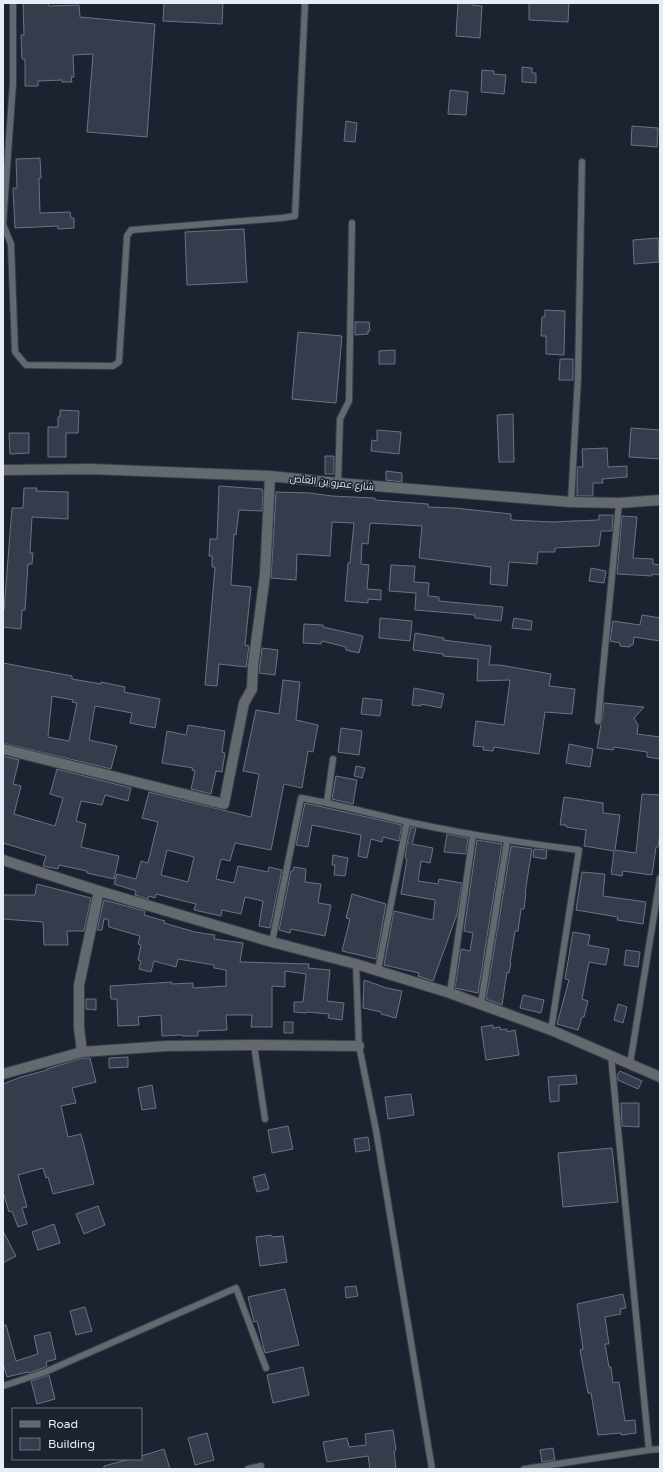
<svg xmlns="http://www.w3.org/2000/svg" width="663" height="1472" viewBox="0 0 663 1472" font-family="'Varela Round',Cairo,sans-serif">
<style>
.building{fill:#353d4d;stroke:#6a7384;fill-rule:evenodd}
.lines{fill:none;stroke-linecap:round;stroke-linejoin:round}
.service-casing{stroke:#383e4c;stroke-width:8}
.minor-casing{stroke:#383e4c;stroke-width:12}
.tertiary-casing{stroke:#383e4c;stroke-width:12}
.service{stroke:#64686f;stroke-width:6}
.minor{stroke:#64686f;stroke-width:10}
.tertiary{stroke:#64686f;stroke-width:10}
.labels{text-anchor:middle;stroke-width:3;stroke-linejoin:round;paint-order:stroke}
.street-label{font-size:10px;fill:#e7ecf6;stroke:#1b2230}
</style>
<rect width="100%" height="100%" fill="#1b2230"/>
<path class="building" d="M23 3H48L49 6 79 5 80 17 155 24 147 137 87 132 93 54 73 55 74 77H71L72 82H62V80L38 81V86H25V59H22L21 35H24Z
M164 3H223L222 24 163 21Z
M458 3H472V5L482 6 480 38 456 36Z
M529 3H569L568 22 529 20Z
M522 67 532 68V73H536V83L522 82Z
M482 70 494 71V74L506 75 504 94 481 92Z
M450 90 468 92 466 115 448 114Z
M346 121 357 123 355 142 344 141Z
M632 126 658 128 657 147 631 145Z
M40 158 41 178H39L40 213 70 212 71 218H74V228L58 229V226L15 228 13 188H17L16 159Z
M244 229 247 282 187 285 185 232Z
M658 238 659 262 634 264 633 240Z
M545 310 565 311 564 355 546 354V336H541L542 317H545Z
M355 322H369L370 331H368V334L355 335Z
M298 332 342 336 336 403 292 399Z
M395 350V364H379V351Z
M560 359H573V380H559Z
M60 410 79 411 78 433H66V457H48V427H58V417H60Z
M513 414 514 462H499L497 415Z
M631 428 660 430V459L629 457Z
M377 430 401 432 399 454 371 451 372 440 377 441Z
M9 433H29V453L10 454Z
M607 448 608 467 627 466V477L602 479 603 483H593V496H577V467H583L582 449Z
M325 456H334V474H325Z
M386 471 402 473V482L386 480Z
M219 486 262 489V491H263L262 511 239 510 236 535 234 534 231 585 251 587 245 645 249 646 246 667 219 664 217 686 205 685 215 567H212V556H209L210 539H217Z
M24 488H37L36 491 68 492V519L32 517 30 553H33L32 564H28L25 610H22L21 629 3 627V609L4 610 12 508H23Z
M276 492 310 493 332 496 375 498V500L428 504V507L455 508 511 514V520L553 522 573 521 599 520V515H613L612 531H601L599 546 555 548V552H538L537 564 509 562 507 586 490 584 491 567 419 558 422 526 370 523 368 544 362 543 361 564 369 565 367 589 381 590V600L368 599V603L345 601 348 563H350L354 523 332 522 330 556 297 554 296 580 271 578Z
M622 516 637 517 633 558 653 559V564L660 565V575L652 574V576L617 574Z
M391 565 415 566 414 582 429 583 428 596 439 597V601L503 607 501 621 475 618V615L415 610 416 593 389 591Z
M591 568 606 571 604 583 589 581Z
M642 615 660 618V641L634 637 633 645H630V647L620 646V643L610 641 613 621 640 625Z
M380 618 412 621 410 641 379 638Z
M514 618 532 621 531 630 512 628Z
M304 624 323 625V627L363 636 359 653 346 650V647L322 641 321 644 303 643Z
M415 633 444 638 443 640 491 646 489 665H500L551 674 549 686 575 689 572 714 545 712 539 754 494 747 493 751 483 750 484 747 473 746 476 721 504 725 510 680 477 681 478 659 443 656V654L413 650Z
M262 648 278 650 275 675 259 673Z
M3 663 72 676V679L101 684V682L125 687 124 692 160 699 155 728 130 723 132 713 95 706 89 740 117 746 111 769 3 743ZM52 696 73 700 72 702 77 703 69 741 48 737Z
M283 680 300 682 296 720 318 725 313 752 308 751 302 788 284 784 271 850 235 843 230 861 221 859 216 879 234 883 238 866 268 872 269 867 282 870 270 928 259 926 263 901 245 897 241 914 222 910 221 916 194 910 196 904 156 894 155 898 149 896 148 899 135 895 136 891 114 884 117 874 136 879 141 861 148 863 158 822 142 818 149 792 251 817 259 774 243 771 256 710 279 714ZM167 850 194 857 188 882 161 875Z
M414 688 444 694 441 708 421 704V706L412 705Z
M363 698 382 700 380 716 361 714Z
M604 703 644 707 634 718 638 725 637 734 660 737V759L647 757V752L614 747 613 750 597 748 601 724 602 721Z
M188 725 225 731 222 752 225 753 222 772 216 771 211 794 191 789 195 771 192 770 193 768 162 763 167 731 186 735Z
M341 728 362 731 359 755 338 752Z
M569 744 593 749 590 767 566 763Z
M3 756 19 760 13 784 21 786 14 814 55 826 63 798 50 794 57 769 131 788 128 801 105 795 102 805 81 801 76 821 86 824 81 847 119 856 114 879 87 873V871L59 865 58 869 43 866 46 856 3 843Z
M356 766 365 768 362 778 354 776Z
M336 776 357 780 353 804 332 799Z
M642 794 660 795V833L658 847H656L652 875 623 871 622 876 611 874 614 851 584 846 586 830 566 827V825H560L564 797 603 803V813L620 815 615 850 636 853Z
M305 803 402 825 399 841 383 837 382 842 371 839 367 858 358 856 361 835 312 825 308 847 296 845Z
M411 827 416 828 412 844 433 848 430 863 421 861 418 881 438 884 439 879 462 883 457 914 433 981 418 976 419 973 384 965 394 911 433 920 435 900 401 894 407 859 405 858 407 843H409H407Z
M447 834 468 838 466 854 444 852Z
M477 840 502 844 478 993 455 988 461 949 470 951 473 933 464 931Z
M511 846 532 849 525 893H526L524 909H521L518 931H515L510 963H511L509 973 507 972 502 1005 486 999Z
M534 849 547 850 546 859 533 857Z
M333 855 348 858 345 876 334 875 335 865H332Z
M294 867 306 869 305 882 321 884 318 903 331 905 325 936 291 929 290 933 279 930 291 871H293Z
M582 872 605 874 603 896 646 902 643 924 617 920 618 917 576 910Z
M37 884 91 898 84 931H67L68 945H44L43 922 3 919V895H35Z
M352 894 386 904 376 959 342 951 350 919 346 918Z
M104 900 145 911 144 915 165 921 164 923 195 932 215 935 214 939 243 943 240 962 309 964 308 968 330 970 327 1001 344 1003 342 1020 328 1018 329 1014 306 1012V1013L294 1012V1002H303L306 974 285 971V987L272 986V1027H251L252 1015H226L227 1030 198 1031V1036H182V1035L162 1036 161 1015 138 1017 139 1025 118 1026 117 999H111L110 986 172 982 171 984 193 983V988L226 986V970L214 968V965L178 959 176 967 154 961 151 972 139 969 141 961 138 960 141 945 138 944 140 936 109 927 108 919H104L102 930H97Z
M573 932 590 935 588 945 609 949 606 965 589 962 582 999 588 1001 584 1017H582L578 1030 557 1024 569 980 565 979Z
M626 950 640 952 638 967 624 965Z
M364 980 387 988 402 991 396 1018 381 1014V1012L363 1008Z
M523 995 544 1000 541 1013 520 1008Z
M86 999H96V1010L86 1009Z
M618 1004 627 1007 623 1023 614 1020Z
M284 1022H293V1033H284Z
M493 1025V1028L500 1027 501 1030 507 1029V1032L515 1030 519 1055 486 1060 481 1027Z
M128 1057V1067L109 1068V1058Z
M83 1058H90L96 1082 72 1088 76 1103 61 1106 68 1137 81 1134 94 1184 53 1194 48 1177 46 1178 43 1168 18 1175 27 1207 22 1208 27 1224 18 1227 12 1211 9 1212 3 1192V1084L21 1077 47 1070V1069Z
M620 1071 642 1081 638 1089 618 1080 617 1076Z
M576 1075 577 1084 559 1085V1101L550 1102 548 1077Z
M152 1085 156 1108 142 1110 138 1088Z
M411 1094 414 1115 388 1119 385 1097Z
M621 1103H639V1127L622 1126Z
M288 1126 293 1149 272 1153 268 1130Z
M368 1137 370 1150 356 1152 354 1139Z
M612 1148 618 1202 563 1207 558 1153Z
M265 1174 269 1189 257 1192 253 1177Z
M98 1206 105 1225 84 1234 76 1214Z
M54 1224 60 1243 38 1250 32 1232Z
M3 1231 16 1256 3 1263Z
M271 1235 272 1237 283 1236 287 1262 260 1266 256 1237Z
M356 1286 358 1296 346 1298 345 1287Z
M285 1289 299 1345 265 1353 257 1321 254 1322 248 1297Z
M623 1294 626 1308 620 1309 621 1314 605 1317 609 1344H605L609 1367H611L613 1383 619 1382 625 1421 635 1420 636 1433 621 1435V1433L598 1435 591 1393H588L580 1350 583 1349 577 1304Z
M85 1307 92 1331 76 1335 70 1311Z
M3 1325H6L16 1361 38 1354 34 1336 50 1332 56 1359 46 1362 47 1366 43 1368 29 1373 28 1372 7 1377 3 1363Z
M303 1367 309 1395 273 1403 267 1375Z
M49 1375 55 1399 37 1404 31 1381Z
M393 1430 396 1450 394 1451 396 1469H370L368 1456 327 1462 323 1442 347 1438 349 1447 366 1445 365 1434Z
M207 1433 214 1460 195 1465 188 1438Z
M553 1448 555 1460 542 1462 540 1450Z
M164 1449 170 1469H104V1466L130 1459H141V1456Z"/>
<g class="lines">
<defs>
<path id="service" d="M13 3V83L3 224 11 244 15 352 26 365 113 366 119 362 127 236 131 230 282 218 295 216 305 3
M338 483 340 419 349 401 352 223
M571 502 578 377 582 162
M598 721 619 503
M327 802 333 759
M272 942 301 798C337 804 372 814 408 822 464 834 522 843 579 850L551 1030
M356 964 359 1046 376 1130 432 1469
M378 970 407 822
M450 993 473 835
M481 1003 507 841
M254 1045 265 1119
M611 1056 649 1450
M630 1064 660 878
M3 1386 45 1372 236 1288 266 1368
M248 1469 261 1466
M524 1469 649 1450 660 1449"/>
<path id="minor" d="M3 470 90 469 270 476 338 483 571 502 619 503 660 500
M3 749 224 804 244 703 252 689 253 666 265 575 270 476
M82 1052 79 1028V985L99 891
M3 1074 82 1052 166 1046 254 1045 359 1046"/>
<path id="tertiary" d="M3 860 99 891 272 942 356 964 450 993 551 1030 660 1077"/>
</defs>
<use href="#service" class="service-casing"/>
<use href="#minor" class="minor-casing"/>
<use href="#tertiary" class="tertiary-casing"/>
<use href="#service" class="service"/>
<use href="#minor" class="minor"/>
<use href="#tertiary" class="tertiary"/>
</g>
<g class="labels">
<g class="street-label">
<text transform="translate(332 482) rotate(6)" y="4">شارع عمرو بن العاص</text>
</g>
</g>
<rect width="663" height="1472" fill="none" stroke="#e7ecf6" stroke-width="8"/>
<rect x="12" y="1408" width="130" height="52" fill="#1b2230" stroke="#6d737f"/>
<rect x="20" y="1421" width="20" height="6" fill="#64686f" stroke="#6d737f"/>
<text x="48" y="1428" font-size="12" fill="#e7ecf6">Road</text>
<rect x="20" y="1438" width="20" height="12" fill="#353d4d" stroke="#6d737f"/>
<text x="48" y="1448" font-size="12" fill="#e7ecf6">Building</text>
</svg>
